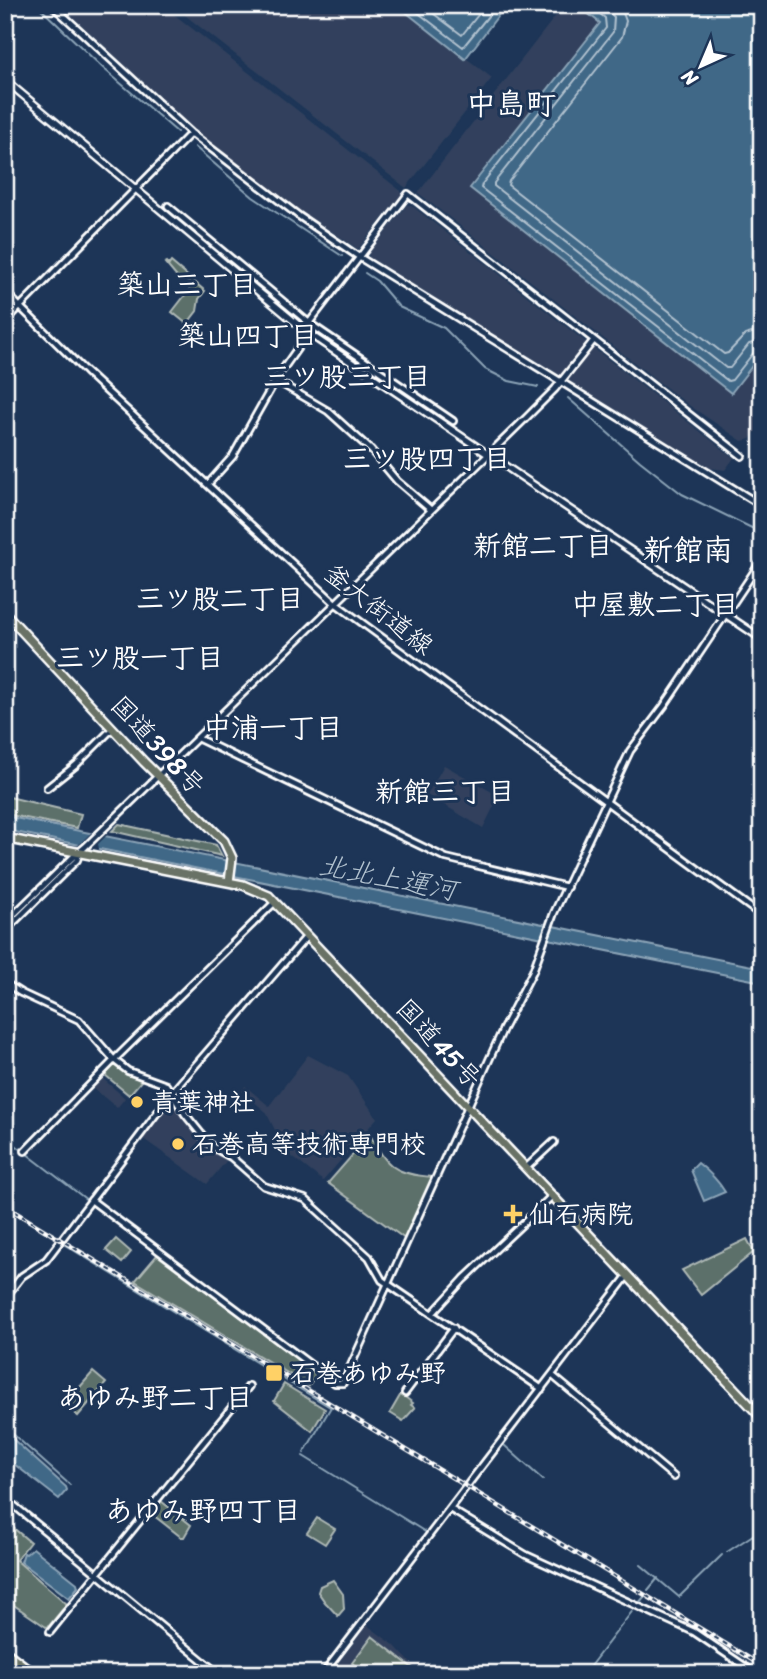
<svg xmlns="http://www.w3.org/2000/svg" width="767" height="1679" viewBox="0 0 767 1679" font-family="Sriracha,'Klee One',sans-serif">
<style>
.built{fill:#31415d}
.green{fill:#5c706b;stroke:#aeb8b5;stroke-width:2}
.water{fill:#3f6787;stroke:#8ca4b7;stroke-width:2}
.pier{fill:#1d3557}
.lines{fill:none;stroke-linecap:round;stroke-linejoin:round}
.shore{stroke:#b2c2cf;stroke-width:2}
.stream{stroke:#8ca4b7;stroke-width:2}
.tertiary-casing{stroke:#fff;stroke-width:10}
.secondary-casing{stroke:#fff;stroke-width:10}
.trunk-casing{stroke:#fff;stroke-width:12}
.motorway-casing{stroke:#fff;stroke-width:13}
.tertiary{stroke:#1d3557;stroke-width:4.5}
.secondary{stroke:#1d3557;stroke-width:5}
.trunk{stroke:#697266;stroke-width:7}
.motorway{stroke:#697266;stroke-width:8}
.rail-casing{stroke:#fff;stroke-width:4.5}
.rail{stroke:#1d3557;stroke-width:2;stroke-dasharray:5;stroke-linecap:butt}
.poi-dot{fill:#ffd166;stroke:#1d3557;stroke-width:2.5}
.labels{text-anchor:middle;stroke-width:6;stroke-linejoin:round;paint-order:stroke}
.street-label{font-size:26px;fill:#fff;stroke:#1d3557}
.poi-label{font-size:26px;font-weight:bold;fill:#fff;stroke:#1d3557;text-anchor:start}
.neighbourhood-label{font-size:28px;font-weight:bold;fill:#fff;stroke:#1d3557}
.water-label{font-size:28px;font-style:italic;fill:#b2c2cf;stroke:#1d3557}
.quarter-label{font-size:30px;font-weight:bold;fill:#fff;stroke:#1d3557}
</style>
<rect width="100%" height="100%" fill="#1d3557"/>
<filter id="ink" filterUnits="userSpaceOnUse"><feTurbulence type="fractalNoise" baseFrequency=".0143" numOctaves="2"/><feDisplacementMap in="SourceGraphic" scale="14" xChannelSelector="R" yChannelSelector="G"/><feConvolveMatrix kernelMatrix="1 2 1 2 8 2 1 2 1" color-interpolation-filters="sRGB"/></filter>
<g filter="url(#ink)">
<path class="built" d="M60 5H162L401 191V195L358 249 276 195 194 129Z
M172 5H397L492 78 406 188Z
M564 5H577L601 23 731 392 762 353V424L750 439 742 441 687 404 418 193Z
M407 205H411L734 458 725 470 710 468 369 257V253Z
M444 765 499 796 483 828 427 795Z
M308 1055 348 1076 377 1118 323 1181 286 1152 266 1112 242 1091 245 1086 269 1106Z
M102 1078 125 1098 117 1108 93 1088Z
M172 1098 201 1140 215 1153 228 1159 207 1184 142 1138Z
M367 1625 394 1645 421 1674H330Z"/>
<path class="green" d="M167 262 169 265 171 262 205 291 199 299 197 311 187 324 172 312 189 290 190 284 183 279 180 281 165 263Z
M5 796 81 814 77 828 5 814Z
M119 824 216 845 222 856 112 831Z
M114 1065 126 1074 142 1080 129 1095 105 1075Z
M370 1135C388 1168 395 1174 433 1177L405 1239 328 1183Z
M116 1239 131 1252 122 1263 106 1250Z
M747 1239 754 1252 701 1295 682 1270Z
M157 1255 318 1374 309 1386 135 1281Z
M93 1372 106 1383 78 1416 66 1406V1403Z
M284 1384 325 1409 312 1431 274 1401Z
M401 1394 413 1403 411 1405 415 1408 403 1421 390 1413Z
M161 1501 191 1525 184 1537H181L153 1515Z
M317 1518 335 1529 325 1544 307 1533Z
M5 1521 30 1542 16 1560 67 1604 49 1626 46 1627 5 1599Z
M333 1580 343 1594 344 1609 338 1616 325 1602 318 1592 320 1586Z
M372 1636 415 1670 412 1674H366L352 1663Z"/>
<path class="water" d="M397 5H506L465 59Z
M577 5H762V353L731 393 470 188 600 23Z
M5 816 762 968V982L5 830Z
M698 1163C707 1170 719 1182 725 1192L704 1201 691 1170Z
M5 1432 66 1487 67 1490 59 1499 5 1457Z
M33 1548 77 1583 78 1587 69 1598 21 1562 24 1553 26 1554Z"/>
<path class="pier" d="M94 830 109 833 98 844 100 853 75 848Z"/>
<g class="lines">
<path class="shore" d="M408 5 463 47 497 5
M422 5 462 35 486 5
M589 5 605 18 606 28 482 184 481 188 728 381 732 380 754 352 762 350
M603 5 614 17 613 32 494 183V186L726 368H730L749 344 762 341
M620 5 626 21 622 37 509 181 508 185 724 354 728 353 745 335 762 330"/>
<path class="stream" d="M37 5 103 68 177 132
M195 147 253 197 342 256
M365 273 377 281 399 307 444 328 485 369 509 381 538 387
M568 398 640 461 682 494 762 533
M5 1137 87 1200
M65 1245 262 1366
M280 1377 330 1407
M541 1385 550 1373
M5 1427 70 1485
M504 1445 543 1480
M304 1453 331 1407
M303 1456 427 1533
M468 1480 537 1389
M727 1552 762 1529
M641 1565 679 1597 722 1555
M648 1590 658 1578
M639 1603 644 1597
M584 1674 634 1609"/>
<defs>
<path id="tertiary" d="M52 5 191 133 299 216 359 257 762 506
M168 206 309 323 453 421
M5 292 86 372 335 603 762 916
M5 322 191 133
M309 323 408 194 742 456
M275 380 328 411 371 450 397 481 431 510
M208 484 233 456 278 376 304 339
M197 738 446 858 567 887
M47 788 76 765 113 728
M5 923 72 858 85 847 526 418 555 389 594 340
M5 931 77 860 79 854
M5 983 21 993 79 1020 114 1060 128 1071 166 1085 185 1114 211 1146 231 1157 264 1186 305 1199 369 1257 382 1280 542 1389
M25 1151 116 1058 275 902
M527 1167 554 1142
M91 1200 335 1383H343L503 1029 533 971 554 913 630 751 664 706 762 560
M5 1298 22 1276 46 1260 175 1089 307 936
M432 1314 464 1279 553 1195
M553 1376 674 1477
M405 1393 454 1328
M5 1498 219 1674
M450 1509 526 1555 694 1632 756 1674
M50 1632 249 1386
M323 1674 628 1275"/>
<path id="secondary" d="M5 80 308 333 762 639"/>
<path id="trunk" d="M5 613 144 762 224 841 232 858 229 882
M5 838 243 885 269 896 762 1418"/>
<path id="motorway" d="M5 1652 34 1674
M5 1660 23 1674"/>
</defs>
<use href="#tertiary" class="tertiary-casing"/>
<use href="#secondary" class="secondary-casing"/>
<use href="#trunk" class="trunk-casing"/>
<use href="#motorway" class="motorway-casing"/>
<use href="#tertiary" class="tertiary"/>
<use href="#secondary" class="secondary"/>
<use href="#trunk" class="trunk"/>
<use href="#motorway" class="motorway"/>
<defs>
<path id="rail" d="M5 1206 762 1666"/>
</defs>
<use href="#rail" class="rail-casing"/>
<use href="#rail" class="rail"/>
</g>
</g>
<g class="poi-dot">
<circle cx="137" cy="1102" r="7"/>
<circle cx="178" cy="1144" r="7"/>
<path d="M509.5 1203.5h7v7h7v7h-7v7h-7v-7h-7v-7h7z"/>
<rect x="265" y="1364" width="18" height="18" rx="3.5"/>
</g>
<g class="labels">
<g class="street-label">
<text transform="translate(379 609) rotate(38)" y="9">釜大街道線</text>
<text transform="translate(158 745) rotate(47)" y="9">国道398号</text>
<text transform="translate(439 1043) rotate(47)" y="9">国道45号</text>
</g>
<g class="poi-label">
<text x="151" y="1111">青葉神社</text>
<text x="192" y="1153">石巻高等技術専門校</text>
<text x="529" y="1223">仙石病院</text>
<text x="290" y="1382">石巻あゆみ野</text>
</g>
<g class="neighbourhood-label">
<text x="187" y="294">築山三丁目</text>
<text x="248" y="345">築山四丁目</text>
<text x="347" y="386">三ツ股三丁目</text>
<text x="427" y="468">三ツ股四丁目</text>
<text x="543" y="555">新館二丁目</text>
<text x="220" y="608">三ツ股二丁目</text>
<text x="655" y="614">中屋敷二丁目</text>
<text x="140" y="667">三ツ股一丁目</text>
<text x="273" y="737">中浦一丁目</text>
<text x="445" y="801">新館三丁目</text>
<text x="155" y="1407">あゆみ野二丁目</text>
<text x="203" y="1520">あゆみ野四丁目</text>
</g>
<g class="water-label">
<text transform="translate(388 877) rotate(11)" y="10">北北上運河</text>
</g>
<g class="quarter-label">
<text x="511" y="114">中島町</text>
<text x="688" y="560">新館南</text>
</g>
</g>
<rect width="767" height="1679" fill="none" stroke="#1d3557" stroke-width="28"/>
<rect x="14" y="14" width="739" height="1651" fill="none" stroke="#fff" stroke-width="2.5" filter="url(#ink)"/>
<g transform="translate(701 66) rotate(224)" stroke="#1d3557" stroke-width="5" paint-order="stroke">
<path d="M0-5L12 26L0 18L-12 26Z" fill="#ffffff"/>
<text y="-10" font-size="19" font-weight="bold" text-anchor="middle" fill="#ffffff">N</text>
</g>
</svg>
